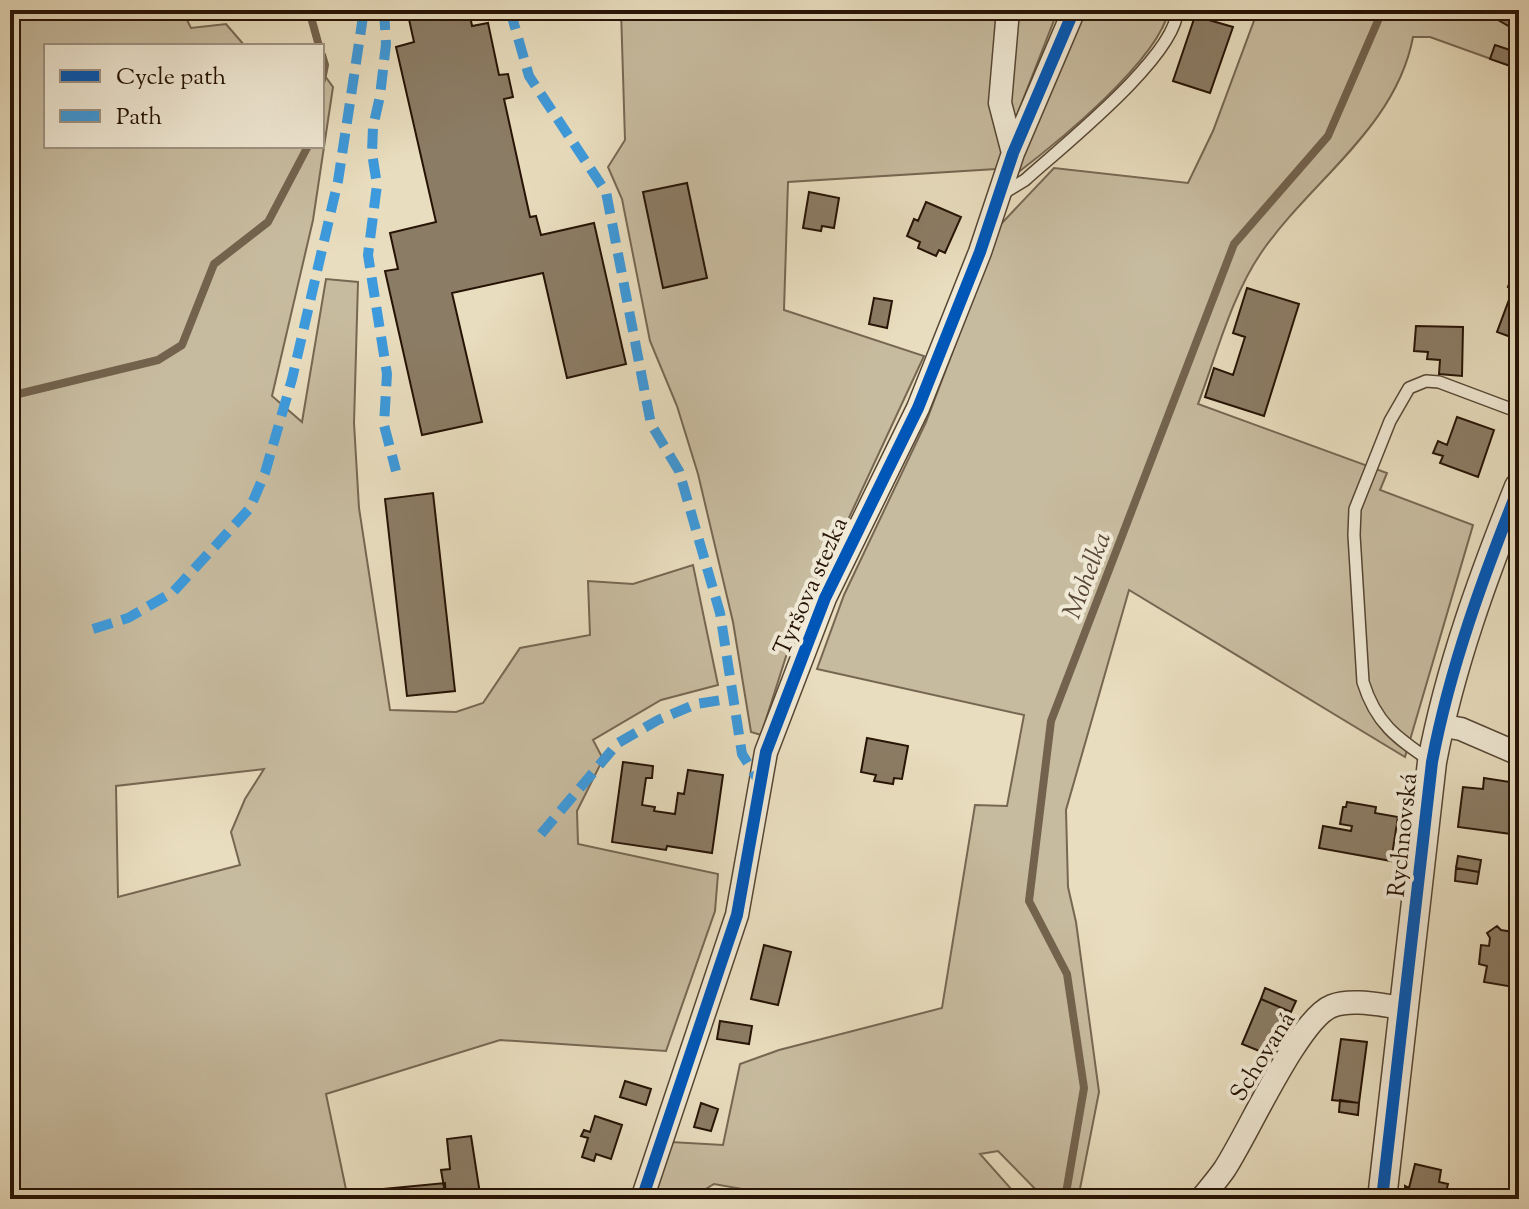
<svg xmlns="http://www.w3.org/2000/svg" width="1529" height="1209" viewBox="0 0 1529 1209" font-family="'Sorts Mill Goudy',serif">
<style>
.green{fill:#c7bb9f;stroke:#766752;stroke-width:2;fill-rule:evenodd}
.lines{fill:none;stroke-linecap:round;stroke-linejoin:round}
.stream{stroke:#73634e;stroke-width:8}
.building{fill:#8b7c65;stroke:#261305;stroke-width:2}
.service-casing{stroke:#564633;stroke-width:14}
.minor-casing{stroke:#564633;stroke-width:25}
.tertiary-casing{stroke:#564633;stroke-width:31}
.service{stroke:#f0e9d5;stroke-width:11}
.minor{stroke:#f0e9d5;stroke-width:22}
.tertiary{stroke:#f0e9d5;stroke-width:28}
.quiet{stroke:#3c9add;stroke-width:10;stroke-dasharray:20 10;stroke-linecap:butt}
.cycleway-casing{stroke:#f0e9d5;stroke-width:17}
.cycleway{stroke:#0057b8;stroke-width:12}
.labels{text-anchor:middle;stroke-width:8;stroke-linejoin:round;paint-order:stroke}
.street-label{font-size:24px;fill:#261305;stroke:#f0e9d5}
.water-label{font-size:26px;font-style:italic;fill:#594836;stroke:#f0e9d5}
</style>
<rect width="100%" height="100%" fill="#e8ddbe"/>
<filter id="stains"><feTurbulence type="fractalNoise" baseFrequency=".0025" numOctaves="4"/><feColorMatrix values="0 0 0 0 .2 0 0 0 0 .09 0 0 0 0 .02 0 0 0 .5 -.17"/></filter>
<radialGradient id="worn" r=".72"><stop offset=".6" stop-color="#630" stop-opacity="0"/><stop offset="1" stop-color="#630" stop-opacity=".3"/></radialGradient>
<path class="green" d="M10 10H182L191 28 226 24 245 46H46V146H322V72L333 87 313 220 272 396 302 422 326 279 358 282 354 423 359 508 390 710 456 712 483 703 520 648 590 635 588 581 633 584 693 565 718 685 661 700 593 740 603 759 577 811 578 844 718 874 715 911 666 1051 500 1040 326 1094 348 1199H10ZM264 769 245 799 231 832 240 865 118 897 116 786Z
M621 10H1058L996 169 788 182 784 310 924 356 789 647 761 735 751 732 733 622 698 474 677 406 650 341 622 199 608 167 625 140Z
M1085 10H1169C1158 61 1058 142 1016 174L1037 116Z
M1258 10H1519V69L1430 37H1413C1396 128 1311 180 1261 253 1232 295 1216 356 1198 404L1387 473 1380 490 1473 525 1405 757 1129 590 1066 810 1068 887 1076 922 1099 1092 1078 1199H1045L998 1151 980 1154 1020 1199H750L748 1190 714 1184 689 1199H651L671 1142 723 1145 740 1064 779 1050 942 1008 975 805 1007 806 1024 715 817 669 844 595 926 422 1001 224 1054 168 1188 183 1213 131Z"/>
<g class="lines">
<path class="stream" d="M309 10 319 46
M322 55 325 65 322 80
M10 396 158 360 182 345 214 264 268 222 308 146
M1065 1199 1084 1088 1067 974 1029 901 1051 721 1234 244 1328 136 1380 16 1378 10"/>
</g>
<path class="building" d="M407 10H469L472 26 488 23 499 75 508 74 513 97 504 99 530 217 536 216 541 235 594 223 626 364 567 378 543 273 452 293 482 422 422 435 385 271 398 269 390 233 436 222 396 47 414 42Z
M1481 10H1519V28L1517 31Z
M1195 16 1233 27 1210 93 1173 81Z
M1495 45 1519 53V69L1490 59Z
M687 183 707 278 663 288 643 192Z
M809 192 839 198 834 228 822 226 821 231 803 228Z
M926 202 961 217 945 253 939 250 936 256 918 248 920 242 907 236 914 219 918 221Z
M1519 257V340L1497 332 1513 289 1508 287Z
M1247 288 1299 304 1264 416 1205 397 1214 368 1233 375 1245 337 1233 333Z
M874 298 892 301 887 328 869 324Z
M1416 326 1463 327 1462 376 1439 374 1440 360 1427 359 1428 352 1414 351Z
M1457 417 1494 430 1478 477 1440 463 1443 456 1433 453 1438 441 1447 445Z
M433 493 455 691 407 696 385 499Z
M867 738 908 746 902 779 894 778 893 784 874 781 876 775 861 772Z
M623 762 653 766 652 778H646L642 805 655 807 654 811 675 814 678 793 684 794 688 770 723 775 712 853 667 846 666 850 612 842Z
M1484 778 1510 782 1509 793 1519 794V835L1458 827 1463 787 1483 789Z
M1347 802 1376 807 1375 813 1398 817 1391 861 1319 848 1323 826 1351 831 1352 826 1340 824 1343 807H1346Z
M1458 856 1481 860 1479 872 1456 868Z
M1456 868 1479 872 1477 884 1455 881Z
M1514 924 1519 925V996L1513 995 1514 987 1484 982 1487 966 1479 964 1481 945 1489 946 1490 938 1487 933 1497 926 1501 930 1513 932Z
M764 945 791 952 778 1005 751 999Z
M1265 988 1296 1001 1291 1012 1261 999Z
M1261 999 1291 1012 1286 1022 1295 1026 1285 1046 1280 1044 1274 1057 1242 1044Z
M720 1021 752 1026 749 1044 717 1039Z
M1341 1039 1367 1042 1359 1103 1332 1100Z
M625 1081 651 1089 646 1105 620 1097Z
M1340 1100 1359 1103 1358 1115 1339 1112Z
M701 1103 718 1109 711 1131 694 1127Z
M595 1116 622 1125 611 1159 596 1154 594 1161 582 1157 588 1138 581 1136 584 1130 590 1132Z
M471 1136 480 1194 446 1199 441 1170 450 1169 447 1139Z
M1415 1164 1441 1170 1439 1182 1448 1184 1444 1199H1406L1405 1186 1409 1188Z
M445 1183 446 1199H386L384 1189Z
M384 1190 385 1199H353V1193Z"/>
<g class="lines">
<defs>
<path id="service" d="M1002 194 1025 180C1059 149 1178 55 1177 10
M1432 762C1397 738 1376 724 1363 682L1354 535 1355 509 1390 421 1409 388 1426 381 1439 382 1519 412"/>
<path id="minor" d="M1008 10 1000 103 1013 153
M1439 725 1461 729 1519 754
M642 1199 737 915 766 752 825 598 918 408 980 252 1013 153 1074 10
M1201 1199C1209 1189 1217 1180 1224 1170 1247 1136 1298 1019 1332 1006 1353 998 1384 1006 1406 1008"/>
<path id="tertiary" d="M1382 1199 1432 762C1450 667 1483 577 1519 487"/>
</defs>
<use href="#service" class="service-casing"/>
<use href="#minor" class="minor-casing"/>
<use href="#tertiary" class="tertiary-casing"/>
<use href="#service" class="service"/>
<use href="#minor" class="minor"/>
<use href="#tertiary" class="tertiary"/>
<path class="quiet" d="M384 10 386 44 380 96 373 127 372 153 377 185 368 255 387 374 384 425 396 471
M510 10 529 76 606 192 651 424 679 471 720 613 742 754 760 783
M93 629 128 618 173 592 250 508 265 473 292 379 338 181 364 10
M541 834 618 743 658 720 696 704 734 698"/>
<defs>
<path id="cycleway" d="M642 1199 737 915 766 752 825 598 918 408 980 252 1013 153 1074 10
M1382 1199 1432 762C1450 667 1483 577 1519 487"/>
</defs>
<use href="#cycleway" class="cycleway-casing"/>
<use href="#cycleway" class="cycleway"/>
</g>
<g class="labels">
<g class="street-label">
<text transform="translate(810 586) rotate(-66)" y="8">Tyršova stezka</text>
<text transform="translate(1402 835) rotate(-84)" y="8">Rychnovská</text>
<text transform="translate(1262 1056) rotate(-58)" y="8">Schovaná</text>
</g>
<g class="water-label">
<text transform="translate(1086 575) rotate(-69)" y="9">Mohelka</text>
</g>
</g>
<rect width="1529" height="1209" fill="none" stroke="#e8ddbe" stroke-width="40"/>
<rect x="12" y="12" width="1505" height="1185" fill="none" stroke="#261305" stroke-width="4"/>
<rect x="20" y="20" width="1489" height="1169" fill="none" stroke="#261305" stroke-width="2"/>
<rect x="44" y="44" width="280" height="104" fill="#f0e9d5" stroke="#9f9382" stroke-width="2"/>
<rect x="60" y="70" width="40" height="12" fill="#0057b8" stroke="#9f9382" stroke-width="2"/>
<text x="116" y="84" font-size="24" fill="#261305">Cycle path</text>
<rect x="60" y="110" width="40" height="12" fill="#3c9add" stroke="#9f9382" stroke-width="2"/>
<text x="116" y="124" font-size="24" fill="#261305">Path</text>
<rect width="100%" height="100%" filter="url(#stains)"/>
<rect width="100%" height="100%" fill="url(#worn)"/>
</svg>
